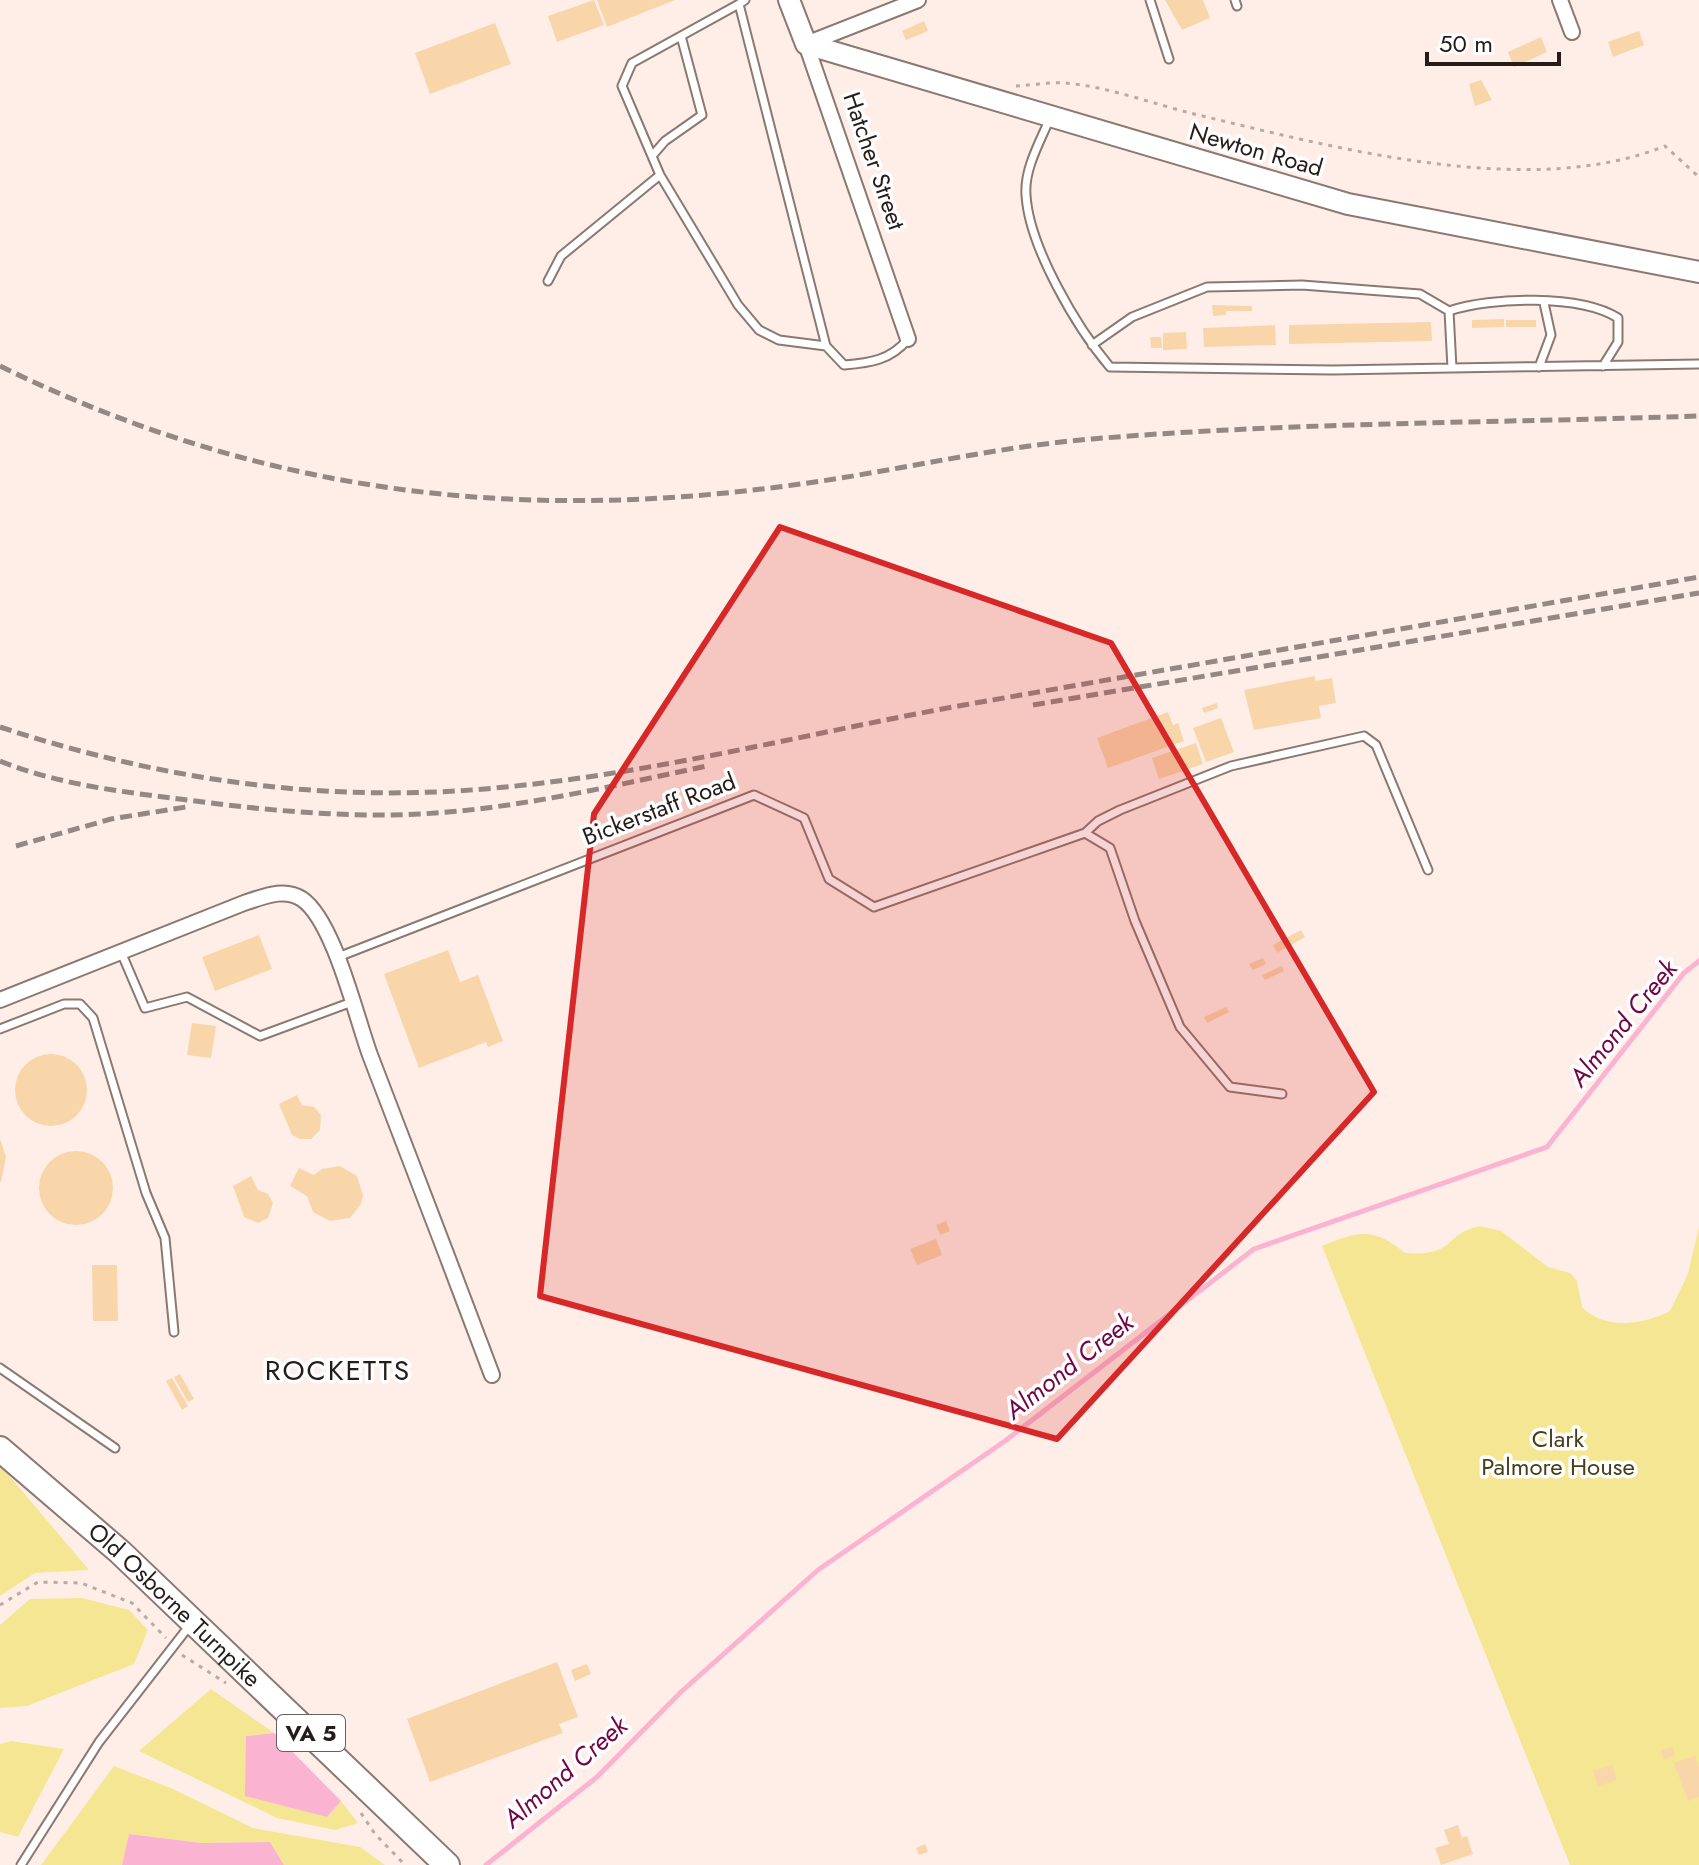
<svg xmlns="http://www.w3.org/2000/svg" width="1699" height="1865" viewBox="0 0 1699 1865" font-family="Jost,sans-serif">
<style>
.green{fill:#f5e693}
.water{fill:#fbb3d2}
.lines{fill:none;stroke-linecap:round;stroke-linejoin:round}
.stream{stroke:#fbb3d2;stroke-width:5}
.building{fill:#f9d6aa}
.lane-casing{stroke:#8b7971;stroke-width:11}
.street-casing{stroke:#8b7971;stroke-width:18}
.secondary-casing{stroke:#8b7971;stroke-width:24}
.primary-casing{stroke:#8b7971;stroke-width:28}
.path{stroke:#b8aaa5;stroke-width:3;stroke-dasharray:4 6;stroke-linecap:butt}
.lane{stroke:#fff;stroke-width:7}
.street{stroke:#fff;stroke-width:14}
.secondary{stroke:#fff;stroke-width:20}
.primary{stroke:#fff;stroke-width:24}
.rail{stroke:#938883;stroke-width:5;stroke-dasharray:12 6;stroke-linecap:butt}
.marked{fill:#d62828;fill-opacity:0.2;stroke:#d62828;stroke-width:6;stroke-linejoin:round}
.labels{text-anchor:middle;stroke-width:7;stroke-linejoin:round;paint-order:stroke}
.shield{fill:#fff;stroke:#66615f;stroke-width:2}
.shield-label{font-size:22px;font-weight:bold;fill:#241d1a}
.street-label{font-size:24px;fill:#241d1a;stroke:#fff}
.park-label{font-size:24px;fill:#473f18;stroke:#fff}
.water-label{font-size:26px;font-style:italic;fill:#700646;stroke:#fff}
.quarter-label{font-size:28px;letter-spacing:2px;fill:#241d1a;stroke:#fff}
</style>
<rect width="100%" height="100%" fill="#feeee7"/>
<path class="green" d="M1480 1226 1501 1231 1548 1267 1570 1273 1577 1281 1582 1307C1603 1330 1644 1325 1670 1311L1688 1274 1699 1227V1865H1570L1322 1246C1360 1230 1374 1228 1405 1253 1457 1257 1442 1234 1480 1226Z
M0 1468 6 1472 89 1570 35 1573 0 1596Z
M82 1598 129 1610 148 1630 134 1664 27 1706 0 1708V1625L30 1599Z
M211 1689 274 1733 246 1736 327 1817 341 1801 358 1823 335 1830 277 1818 139 1751Z
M11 1741 64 1749 18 1837 0 1832V1744Z
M114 1766 173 1789 253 1828 360 1847 385 1865H284L270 1842 202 1843 129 1834 122 1865H41Z"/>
<path class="water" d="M274 1733 341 1801 327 1817 245 1796 246 1736Z
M129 1834 202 1843 270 1842 284 1865H122Z"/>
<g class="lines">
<path class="stream" d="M486 1865 597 1777 681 1692 818 1570 1005 1441 1254 1249 1547 1147 1684 973 1699 961"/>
</g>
<path class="building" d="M594 0 604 25 557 42 548 16Z
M597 0H675L607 27Z
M1165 0H1203L1210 18 1182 30Z
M924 21 928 31 906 40 902 31Z
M495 23 511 64 430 94 415 53Z
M1639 31 1644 45 1613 57 1608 42Z
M1541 37 1547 52 1514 67 1508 52Z
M1481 80 1492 100 1475 106 1469 84Z
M1212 305 1252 306V311H1226V315L1213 316Z
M1504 319V327L1472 328V320Z
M1506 320H1536V327H1506Z
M1431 322 1432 341 1289 344V325Z
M1275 325 1276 345 1204 347 1203 328Z
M1186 332 1187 349 1163 350V333Z
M1150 337H1161L1162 348H1151Z
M1315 676V681L1332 678 1336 703 1319 706 1321 718 1254 730 1244 690Z
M1217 703 1218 708 1204 713 1202 708Z
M1168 712 1173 725 1178 723 1184 741 1108 768 1097 738Z
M1221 718 1234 752 1206 762 1193 728Z
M1196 743 1203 764 1159 779 1152 758Z
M1301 930 1305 937 1277 953 1273 945Z
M259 935 272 969 215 991 202 957Z
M448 950 460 982 478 975 503 1041 488 1047 486 1042 419 1068 384 974Z
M1263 958 1266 964 1253 970 1249 964Z
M1282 966 1284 971 1265 980 1262 975Z
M1226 1007 1229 1012 1207 1023 1204 1017Z
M192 1023 216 1026 211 1058 187 1055Z
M15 1090a36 36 0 1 1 72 0a36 36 0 1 1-72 0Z
M297 1095 302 1105 314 1107 321 1115 320 1130 311 1139H300L292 1135 279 1104Z
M0 1139 6 1157 1 1182 0 1181Z
M39 1188a37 37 0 1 1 74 0a37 37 0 1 1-74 0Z
M340 1166 357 1176 363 1195 361 1204 350 1218 330 1221 313 1212 307 1196 290 1186 299 1168 314 1175 322 1169Z
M251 1176 258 1190 268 1194 273 1203 268 1218 258 1223 244 1217 233 1186Z
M946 1221 950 1231 940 1235 936 1225Z
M936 1239 942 1255 917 1265 910 1249Z
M92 1265H117L118 1321H93Z
M180 1374 194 1399 188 1402 174 1377Z
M172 1378 188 1406 182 1410 166 1381Z
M557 1662 578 1717 559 1724 563 1733 430 1782 407 1719Z
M587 1664 591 1674 575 1681 571 1670Z
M1673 1747 1675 1756 1663 1759 1661 1750Z
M1695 1756 1699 1768V1797L1688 1801 1674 1763Z
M1612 1765 1617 1780 1598 1786 1593 1771Z
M1458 1825 1462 1838 1467 1836 1473 1854 1441 1865 1435 1848 1449 1844 1444 1830Z
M925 1844 928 1852 919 1855 916 1848Z"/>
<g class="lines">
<defs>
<path id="lane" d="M745 0 739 4 826 346 844 365C870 363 891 360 908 339
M1150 0 1169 59
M1235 0 1237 6
M739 4 632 63 622 86 660 175 738 305 759 330 779 340 826 346
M1050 118C1040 142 1024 169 1026 195 1029 247 1077 328 1110 367L1333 370 1699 364
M652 156 665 141 702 115 681 36
M548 281 561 256 660 175
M1449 311C1491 297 1580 294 1618 318V342L1603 366
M1092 345 1132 317 1207 287 1302 285 1420 294 1449 311 1452 368
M1539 367 1551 335 1544 303
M1085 833 1098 821 1120 810 1231 766 1364 736 1376 745 1428 870
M121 952 145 1008 187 997 260 1036 352 1002
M338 957 754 795 804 818 829 879 874 907 1085 833 1110 848 1135 921 1180 1027 1230 1087 1282 1094
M0 1029 64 1004H80L93 1018 146 1193 165 1238 174 1332
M0 1368 115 1448
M21 1865 99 1742 190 1625"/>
<path id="street" d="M1560 0 1572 32
M908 339 806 44 918 0
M0 1000 244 903C263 897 284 887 302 899 334 921 356 1017 370 1055 411 1162 452 1268 492 1375"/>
<path id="secondary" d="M789 0 806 44 1348 204 1699 272"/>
<g id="primary">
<path id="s1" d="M0 1449 120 1552 447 1865"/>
</g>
</defs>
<use href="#lane" class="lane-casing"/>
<use href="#street" class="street-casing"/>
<use href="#secondary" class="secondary-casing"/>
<use href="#primary" class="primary-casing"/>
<path class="path" d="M1016 86C1032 85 1049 82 1065 83 1105 86 1154 104 1194 114 1333 147 1529 201 1665 146L1699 177
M0 1605 38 1582 81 1583 132 1603 166 1638
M182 1655 226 1683
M361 1813 375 1834 405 1865"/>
<use href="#lane" class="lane"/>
<use href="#street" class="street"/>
<use href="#secondary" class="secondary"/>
<use href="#primary" class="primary"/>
<path class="rail" d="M0 366C257 492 510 524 793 485 893 472 992 447 1092 439 1292 422 1499 423 1699 416
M1033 705 1699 593
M0 727C161 780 325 804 495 788 653 774 808 733 964 705 1209 662 1454 620 1699 577
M0 761C54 783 115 791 172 798 253 809 337 818 420 814 516 809 612 786 707 766
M16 846 111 819 186 807"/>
</g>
<path class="marked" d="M780 527 1111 643 1374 1092 1057 1439 540 1296 594 814Z"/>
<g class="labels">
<rect class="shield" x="277" y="1715" width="68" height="36" rx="6"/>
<g class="shield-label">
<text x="311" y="1741">VA 5</text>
</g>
<g class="street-label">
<text transform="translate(1256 150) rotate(16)" y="8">Newton Road</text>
<text transform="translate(874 161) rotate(71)" y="8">Hatcher Street</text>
<text transform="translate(659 809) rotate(-21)" y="8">Bickerstaff Road</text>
<text dy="8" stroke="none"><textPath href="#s1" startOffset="234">Old Osborne Turnpike</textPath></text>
</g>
<g class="park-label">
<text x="1558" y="1447">Clark<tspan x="1558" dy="28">Palmore House</tspan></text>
</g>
<g class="water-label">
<text transform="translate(1623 1023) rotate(-51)" y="9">Almond Creek</text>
<text transform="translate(1069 1366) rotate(-38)" y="9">Almond Creek</text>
<text transform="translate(565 1772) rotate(-41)" y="9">Almond Creek</text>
</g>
<g class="quarter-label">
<text x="338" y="1380">ROCKETTS</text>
</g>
</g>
<path d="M1427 52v12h132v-12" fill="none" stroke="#241d1a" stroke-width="4"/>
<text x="1439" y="52" font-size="24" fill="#241d1a" stroke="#ffffff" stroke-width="6" paint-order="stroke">50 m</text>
</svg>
